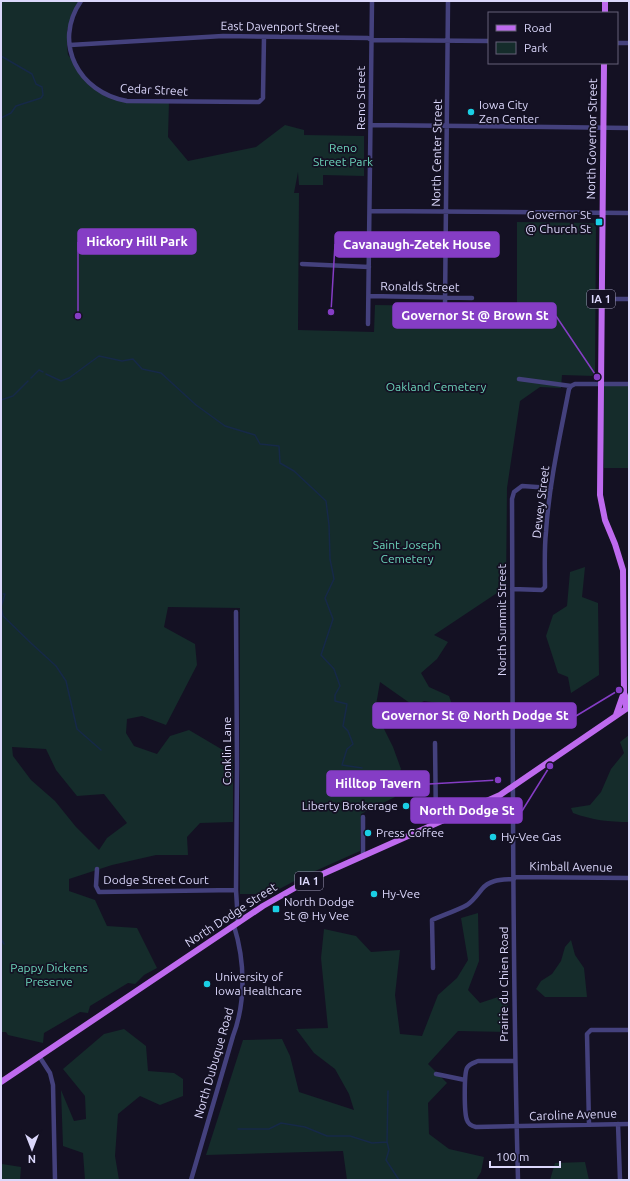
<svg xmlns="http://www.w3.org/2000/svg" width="630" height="1181" viewBox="0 0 630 1181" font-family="Ubuntu,sans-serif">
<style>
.green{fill:#152c2b;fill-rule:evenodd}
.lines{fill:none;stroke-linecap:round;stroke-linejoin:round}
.stream{stroke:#162948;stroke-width:1.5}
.minor{stroke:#44417d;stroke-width:4.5}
.major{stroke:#be6aee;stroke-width:6}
.poi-dot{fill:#1acfe4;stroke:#141123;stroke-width:1.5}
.labels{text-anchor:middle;stroke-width:3.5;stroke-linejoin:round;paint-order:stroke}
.shield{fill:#141123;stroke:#9f9cba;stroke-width:1}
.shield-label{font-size:11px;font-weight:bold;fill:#dbd7fb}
.street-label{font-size:12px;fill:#dbd7fb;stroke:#141123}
.poi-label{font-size:12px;fill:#dbd7fb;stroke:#141123;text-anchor:start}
.park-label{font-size:12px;fill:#6bd3b9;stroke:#141123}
.leader{fill:none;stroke:#853dc5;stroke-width:1.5}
.callout-dot{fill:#853dc5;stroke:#141123;stroke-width:1.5}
.callout{fill:#853dc5;stroke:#853dc5;stroke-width:1.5}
.callout-label{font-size:13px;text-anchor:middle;font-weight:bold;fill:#fff}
</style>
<rect width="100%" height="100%" fill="#141123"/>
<path class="green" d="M1 1H81L67 30V46L68 55 95 89 127 101H169L168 137 188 161 256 147 285 125 304 130V135L364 136V176L323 175V185H299L298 172 294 193H299L298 330 374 332 375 305 517 307V222L596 223 595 376 562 375 561 388 540 387 520 401 507 488 506 587 434 635 448 642 437 659 421 673 429 687 449 696 454 710 445 704 424 701 414 706 380 682 375 711 393 747 401 769 392 790 395 797 361 814 360 851 304 876 270 894H240V608L168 607 164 627 195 644 197 665 166 725 142 716 127 719 126 733 134 746 157 754 170 736 189 730 233 756V822L200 823 187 837 188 855H156L112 865 69 879V891L95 900 107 926 137 928 157 968 144 975 135 984 128 983 90 1006 88 1013 80 1012 44 1033 43 1043 8 1035 6 1032H1ZM12 747 46 749 56 770 77 796 104 794 127 823 107 838 99 850 76 827 55 801 31 780 13 756Z
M601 384 629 386V468H604Z
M585 567 582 597 598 603 599 675 571 693 568 677 558 673 546 636 553 615 567 606 570 572Z
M629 735V822C609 822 592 820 573 813L571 808 590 805 601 792 611 769 624 753 620 742Z
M478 913 479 961 468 990 480 1003 507 994 508 1032 458 1031 428 1064 447 1083 428 1103 429 1134 449 1149 484 1157 481 1172 476 1180H347L343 1151 206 1155 243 1040 282 1039 290 1056 299 1092 354 1110 349 1094 335 1069 314 1053 296 1029 328 1028 321 958 324 929 356 936 371 952 400 950 395 995 400 1034 422 1036 438 995 457 978 468 960 461 918Z
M571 940 575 955 584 968 587 997H545L536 989 541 981 552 974 561 961 565 947Z
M124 1029 146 1046 148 1071 174 1073 183 1079V1096L160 1105 140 1096 118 1114 115 1156 119 1180H85L83 1153 63 1146 61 1090 74 1121 86 1119 85 1096 63 1069 104 1034Z
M1 1162 2 1164 21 1167 20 1180H1Z
M585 1162 589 1180H550L555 1163Z"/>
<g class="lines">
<path class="stream" d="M1 56 32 74 36 84 42 87 43 95 41 98 16 106 11 113 1 118
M46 374 61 381 69 378 99 356 122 361 133 359 142 369 161 373 196 405 225 426 255 435 260 444 279 446 280 463 294 471 326 501 329 525 330 559 334 579 325 598 333 619 321 655 334 669 340 686 335 695V701L347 704 343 726 348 731 353 744 347 749 342 765 362 768
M31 378 39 370 43 372
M1 400 13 396 28 381
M3 594H5L1 607 3 616 32 644 56 666 66 681 77 729 101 750
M1 939 4 944
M388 1091 387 1142 389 1150 386 1160 399 1180
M238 1129H269L281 1123 305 1127 327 1136H350L372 1143 387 1142"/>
<path class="minor" d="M81 1C52 43 79 93 127 101L259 102 263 98V95L264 37
M617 43H629
M70 45 223 36 368 38 371 40 489 41
M371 125 629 128
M370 211 629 213
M302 264 369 267
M369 296 472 298
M601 299H629
M445 306 448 1
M368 324 372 1
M519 379 571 386 575 384H629
M512 589 542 590 545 587C545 569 544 550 546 532 549 484 560 436 569 389L571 386
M236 612 237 767 236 890 238 923
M435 743 436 824
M363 817V856
M97 869 96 886 99 892 236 890
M514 877 629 878
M433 968 432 920C443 915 456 911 467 905 474 900 477 895 482 889 490 879 502 880 514 879
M39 1056 50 1073 53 1085 55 1180
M515 1061H478C473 1063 469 1064 467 1068 464 1074 464 1113 467 1120 468 1124 472 1126 476 1127L629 1124
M436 1074 465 1080
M589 1124 587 1034 591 1030H629
M618 1124 620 1180
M191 1180 233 1036C246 1002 245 961 234 926
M518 1180C512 953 513 726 512 499L514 492 522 486 551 488"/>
<path class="major" d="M605 13V1
M604 63 600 495 605 520 615 544 623 570 624 693 626 698V709
M616 715 623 695
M1 1082 263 906 307 881 500 795 626 709 629 705"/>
</g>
<g class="poi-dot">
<circle cx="471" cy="112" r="4"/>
<rect x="595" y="218" width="8" height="8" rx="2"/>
<circle cx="406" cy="806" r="4"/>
<circle cx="368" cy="833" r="4"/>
<circle cx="493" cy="837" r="4"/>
<circle cx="374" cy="894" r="4"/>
<rect x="272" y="905" width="8" height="8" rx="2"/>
<circle cx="207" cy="984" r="4"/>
</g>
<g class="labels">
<g class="shield">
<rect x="587" y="290" width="28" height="18" rx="3"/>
<rect x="295" y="872" width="28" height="18" rx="3"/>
</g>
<g class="shield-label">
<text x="601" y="303">IA 1</text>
<text x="309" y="885">IA 1</text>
</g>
<g class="street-label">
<text transform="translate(280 27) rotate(1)" y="4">East Davenport Street</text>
<text transform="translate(154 90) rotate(3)" y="4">Cedar Street</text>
<text transform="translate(361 98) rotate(-90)" y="4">Reno Street</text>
<text transform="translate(592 139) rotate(-89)" y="4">North Governor Street</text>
<text transform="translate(437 153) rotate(-89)" y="4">North Center Street</text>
<text transform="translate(420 287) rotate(1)" y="4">Ronalds Street</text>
<text transform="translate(541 502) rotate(-83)" y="4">Dewey Street</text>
<text transform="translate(502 620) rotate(-90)" y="4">North Summit Street</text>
<text transform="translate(227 751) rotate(-90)" y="4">Conklin Lane</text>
<text transform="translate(571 867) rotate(1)" y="4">Kimball Avenue</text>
<text x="156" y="884">Dodge Street Court</text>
<text transform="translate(231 915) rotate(-33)" y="4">North Dodge Street</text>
<text transform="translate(504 984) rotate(-90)" y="4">Prairie du Chien Road</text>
<text transform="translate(214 1063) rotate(-74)" y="4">North Dubuque Road</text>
<text transform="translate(573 1115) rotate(-2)" y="4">Caroline Avenue</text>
</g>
<g class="poi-label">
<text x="479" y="109">Iowa City<tspan x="479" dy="14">Zen Center</tspan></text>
<text x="591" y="219" text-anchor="end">Governor St<tspan x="591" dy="14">@ Church St</tspan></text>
<text x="398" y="810" text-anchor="end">Liberty Brokerage</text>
<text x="376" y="837">Press Coffee</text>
<text x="501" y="841">Hy-Vee Gas</text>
<text x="382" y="898">Hy-Vee</text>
<text x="284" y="906">North Dodge<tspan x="284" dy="14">St @ Hy Vee</tspan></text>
<text x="215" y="981">University of<tspan x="215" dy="14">Iowa Healthcare</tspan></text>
</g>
<g class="park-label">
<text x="343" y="152">Reno<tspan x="343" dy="14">Street Park</tspan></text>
<text x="436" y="391">Oakland Cemetery</text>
<text x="407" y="549">Saint Joseph<tspan x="407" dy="14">Cemetery</tspan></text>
<text x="49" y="972">Pappy Dickens<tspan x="49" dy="14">Preserve</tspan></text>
</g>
</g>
<path class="leader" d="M78 316L78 242M331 312L335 244M597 377L556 316M619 690L576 716M498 780L429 784M550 766L522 811"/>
<g class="callout-dot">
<circle cx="78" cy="316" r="4"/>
<circle cx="331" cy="312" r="4"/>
<circle cx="597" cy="377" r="4"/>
<circle cx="619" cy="690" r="4"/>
<circle cx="498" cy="780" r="4"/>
<circle cx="550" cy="766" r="4"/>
</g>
<g class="callout">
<rect x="78" y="229" width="118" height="25" rx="4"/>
<rect x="335" y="232" width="164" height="25" rx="4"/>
<rect x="393" y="303" width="163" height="25" rx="4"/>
<rect x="373" y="703" width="203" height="25" rx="4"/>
<rect x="327" y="771" width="102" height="25" rx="4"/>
<rect x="411" y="798" width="111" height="25" rx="4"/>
</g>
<g class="callout-label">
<text x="137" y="246">Hickory Hill Park</text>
<text x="417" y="249">Cavanaugh-Zetek House</text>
<text x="475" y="320">Governor St @ Brown St</text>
<text x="475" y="720">Governor St @ North Dodge St</text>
<text x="378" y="788">Hilltop Tavern</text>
<text x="467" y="815">North Dodge St</text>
</g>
<rect width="630" height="1181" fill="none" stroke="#dbd7fb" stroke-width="4"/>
<rect x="488" y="12" width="130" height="52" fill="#141123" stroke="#646079"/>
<rect x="496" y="25" width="20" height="6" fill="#be6aee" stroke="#646079"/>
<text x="524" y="32" font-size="12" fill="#dbd7fb">Road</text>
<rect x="496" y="42" width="20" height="12" fill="#152c2b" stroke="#646079"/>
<text x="524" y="52" font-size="12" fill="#dbd7fb">Park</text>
<g transform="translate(32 1149) rotate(180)" stroke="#141123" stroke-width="3" paint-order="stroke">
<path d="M0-3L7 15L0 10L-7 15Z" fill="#dbd7fb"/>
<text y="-6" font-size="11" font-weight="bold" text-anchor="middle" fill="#dbd7fb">N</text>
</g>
<path d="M490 1161v6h70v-6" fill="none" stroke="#dbd7fb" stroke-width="2"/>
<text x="496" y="1161" font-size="12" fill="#dbd7fb" stroke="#141123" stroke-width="3" paint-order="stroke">100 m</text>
</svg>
